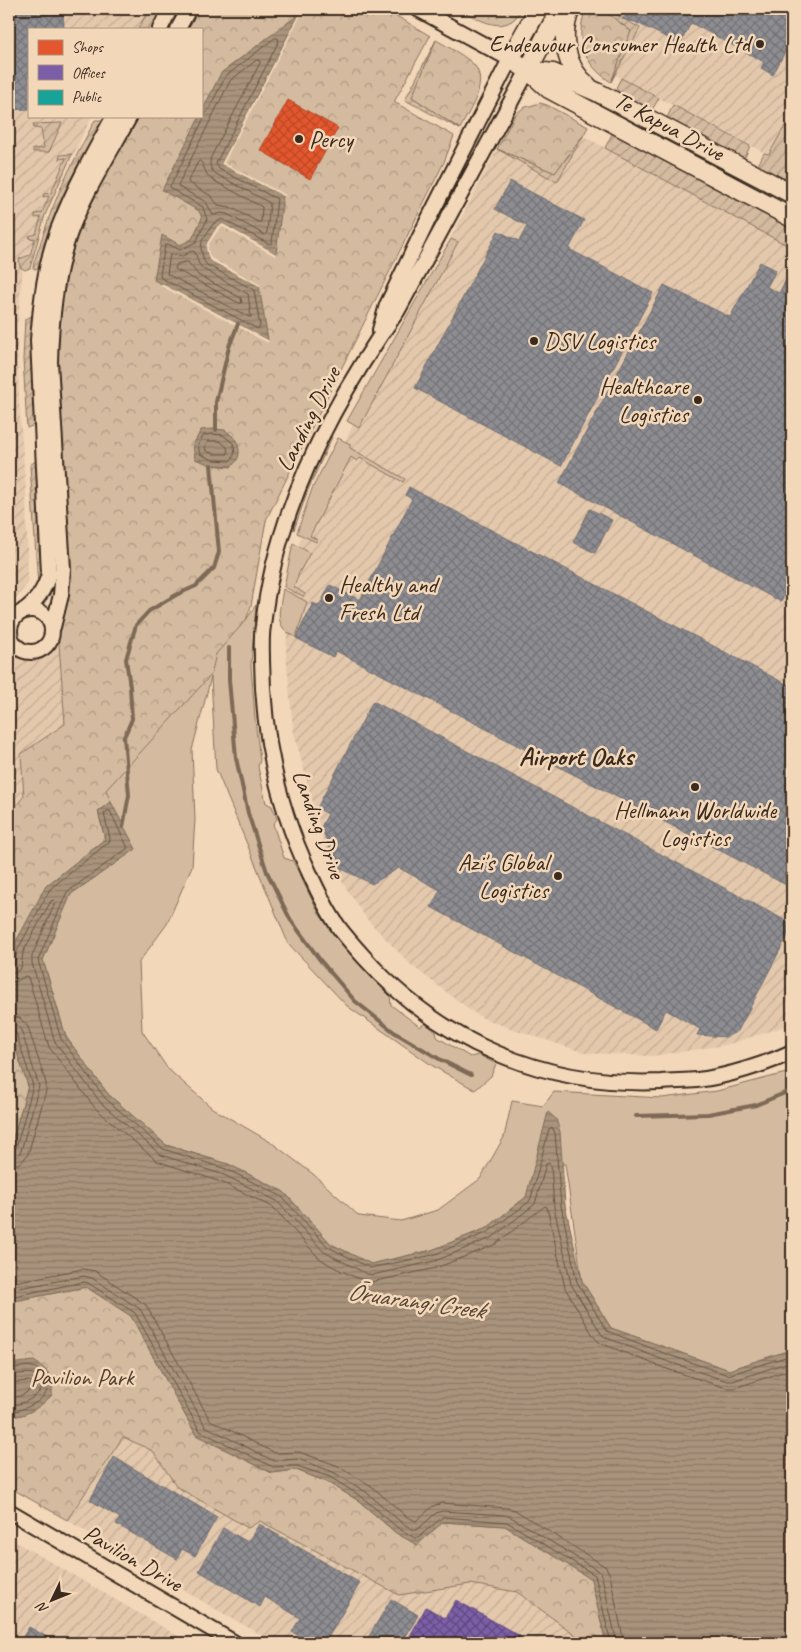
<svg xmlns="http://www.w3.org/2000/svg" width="801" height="1652" viewBox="0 0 801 1652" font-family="Caveat,sans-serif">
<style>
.industrial{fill:url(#industrial-furrows)}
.grass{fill:#d4bba0;stroke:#88725f}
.forest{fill:url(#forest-crowns);stroke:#88725f}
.garden{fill:url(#garden-furrows);stroke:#88725f}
.water{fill:url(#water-rules);stroke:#7d6956}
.pier{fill:#f2d7b9}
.shops{fill:url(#shops-cross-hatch);stroke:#b14a29}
.offices{fill:url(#offices-cross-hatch);stroke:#684e7e}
.public{fill:url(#public-cross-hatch);stroke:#227f73}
.industry{fill:url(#industry-cross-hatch);stroke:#746f6f}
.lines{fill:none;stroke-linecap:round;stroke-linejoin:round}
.shore{stroke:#675444;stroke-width:1}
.stream{stroke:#7d6956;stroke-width:4}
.minor-casing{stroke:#3b2a1e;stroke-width:18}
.tertiary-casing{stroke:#3b2a1e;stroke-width:21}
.minor{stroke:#f2d7b9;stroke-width:14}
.tertiary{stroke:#f2d7b9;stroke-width:18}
.poi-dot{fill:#3b2a1e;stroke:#f2d7b9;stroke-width:2}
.labels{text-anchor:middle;stroke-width:5;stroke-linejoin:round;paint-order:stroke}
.poi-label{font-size:24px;fill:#3b2a1e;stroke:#f2d7b9;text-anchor:end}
.street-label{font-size:24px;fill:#3b2a1e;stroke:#f2d7b9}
.park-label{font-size:24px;fill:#524032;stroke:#f2d7b9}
.water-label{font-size:25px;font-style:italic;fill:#564436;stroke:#f2d7b9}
.quarter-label{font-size:26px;font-weight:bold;fill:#3b2a1e;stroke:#f2d7b9}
</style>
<defs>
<pattern id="industrial-furrows" width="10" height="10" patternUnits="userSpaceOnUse" patternTransform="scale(1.25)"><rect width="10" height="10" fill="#e3c8ac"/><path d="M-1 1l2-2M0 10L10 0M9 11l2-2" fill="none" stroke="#c4ac94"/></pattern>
<pattern id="forest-crowns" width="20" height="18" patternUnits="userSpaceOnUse" patternTransform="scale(1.25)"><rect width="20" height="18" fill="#d4bba0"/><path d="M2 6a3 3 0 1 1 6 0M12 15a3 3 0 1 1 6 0" fill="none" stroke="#ad9882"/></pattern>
<pattern id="garden-furrows" width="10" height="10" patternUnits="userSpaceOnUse" patternTransform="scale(1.25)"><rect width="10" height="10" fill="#d4bba0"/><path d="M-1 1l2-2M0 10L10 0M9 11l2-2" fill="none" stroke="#ad9882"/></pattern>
<pattern id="water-rules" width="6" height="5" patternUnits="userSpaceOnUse" patternTransform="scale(1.25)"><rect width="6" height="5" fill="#a9937c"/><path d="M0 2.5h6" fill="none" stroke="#8b7865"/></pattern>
<pattern id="shops-cross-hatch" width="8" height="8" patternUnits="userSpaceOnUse" patternTransform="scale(1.25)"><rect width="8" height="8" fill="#e4572e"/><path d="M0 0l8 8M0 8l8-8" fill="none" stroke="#ba4827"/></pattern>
<pattern id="offices-cross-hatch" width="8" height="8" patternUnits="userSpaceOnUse" patternTransform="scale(1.25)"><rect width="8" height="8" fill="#7b5ea7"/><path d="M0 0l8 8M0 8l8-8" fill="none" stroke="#614a80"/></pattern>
<pattern id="public-cross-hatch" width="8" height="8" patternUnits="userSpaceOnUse" patternTransform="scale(1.25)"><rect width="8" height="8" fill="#17a398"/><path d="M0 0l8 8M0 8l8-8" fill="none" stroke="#16857b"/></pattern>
<pattern id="industry-cross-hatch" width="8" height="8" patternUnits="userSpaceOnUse" patternTransform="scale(1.25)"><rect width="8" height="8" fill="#8d8d92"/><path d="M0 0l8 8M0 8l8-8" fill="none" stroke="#747377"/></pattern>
</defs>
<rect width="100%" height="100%" fill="#f2d7b9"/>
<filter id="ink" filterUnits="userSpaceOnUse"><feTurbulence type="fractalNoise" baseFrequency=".02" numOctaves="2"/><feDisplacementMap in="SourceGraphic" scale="10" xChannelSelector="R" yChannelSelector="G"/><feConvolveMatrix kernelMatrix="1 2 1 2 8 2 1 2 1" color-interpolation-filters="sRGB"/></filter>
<g filter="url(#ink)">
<path class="industrial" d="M9 9H154L142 29H29V116H92L60 182 23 267 17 330 19 403 26 493 28 583 9 607Z
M606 9H792V128L785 124 769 155 615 75 640 28Z
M540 103 547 105 588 127 583 136 792 247V1024L726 1045 652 1056 585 1053 504 1026 483 1018 470 1010 411 965 366 918 341 880 323 840 293 729 286 653 289 596 299 543 333 464 515 115 523 108Z
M59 646 65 724 21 754 24 796 9 815V658L11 661Z
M123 1437 153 1451 177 1487 260 1521 399 1595 470 1584 517 1592 581 1639V1643H276L212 1607 67 1520Z
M9 1538 190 1643H9Z"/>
<path class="grass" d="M451 239 458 242 359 428 347 421Z
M329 436 332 437 308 490 294 530 291 526 304 490Z
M338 438 350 444V448L405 479 403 482 360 458 357 461 351 457 310 536 318 540 316 542 297 533 312 489Z
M266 520 258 556 246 620 256 605 251 666 255 720 260 760 258 767 266 803 272 806 277 819 273 824 284 858 293 861 319 914 361 966 390 996 391 1005 420 1027 425 1023 436 1032 437 1037 470 1057 479 1055 496 1064 491 1076 475 1090 433 1066 347 1006 288 943 216 769 211 677 192 750 195 819 192 866 167 924 139 962 142 1031 168 1069 212 1108 272 1143 313 1174 359 1216 401 1221 438 1210 480 1179 504 1137 512 1101 543 1106 554 1092 662 1098 717 1091 786 1073 792 1069V1348L791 1350 729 1370 611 1328 582 1281 565 1164H558L526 1197 487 1228 432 1250 371 1264 331 1244 284 1192 228 1164 166 1145 108 1094 66 1037 43 960 71 894 136 849 98 811 105 839 46 886 9 993V877Z
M293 543 310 553 299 573 294 587 305 594 303 596 284 587Z
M283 589 307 602 296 637C272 627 280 610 283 589Z"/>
<path class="forest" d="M192 9H385L430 36 394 102 454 136 444 162 266 520 251 606 246 620 216 654 211 675 106 790 111 802 98 811 105 839 46 886 9 993V815L24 796 21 754 65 724 58 631 69 595 70 567 57 373 59 324 66 278 74 244 86 212 134 116H201V29H181Z
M459 9H522C506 38 480 20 459 9Z
M586 9H602L631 31 611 82C584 65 574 39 586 9Z
M436 40C448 47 460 53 470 61 493 79 469 110 460 129L412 97Z
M540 103 547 105 588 127 583 136 555 173 497 149 515 115 523 108Z
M9 1028 28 1086 9 1152Z
M86 1287 131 1316 196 1435 272 1473 296 1470 327 1482 359 1501 396 1533 443 1522 505 1526 591 1579 606 1643H581V1639L517 1592 470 1584 399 1595 260 1521 248 1528 177 1487 153 1451 123 1437 67 1520 9 1487V1302Z"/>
<path class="garden" d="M149 9H164L153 29H138Z
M602 9H606L640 28 611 82 631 31Z
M436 40 412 97 460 129 405 100Z
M621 78 659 98 652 110 649 111 622 96 616 88Z
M594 99 792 204V210L591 103Z
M673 105 750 146 745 157 740 159 670 122 667 118Z
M95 120H103L102 124 41 267 35 269 33 268 34 262 51 212 64 180Z
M62 123 49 152H33V149L44 148 41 129 34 128 33 124Z
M786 124 792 128V187L757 167 764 153 769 154Z
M613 132 792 227V248L605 148Z
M583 136 557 182 497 149 555 173Z
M72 154 45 215 30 268 25 270 20 267 19 259 30 255 35 238 30 239 29 236 36 234 41 217 35 218V214L42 213 49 196 43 197 44 194 51 193 66 158 59 159 60 155Z
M34 315 31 338 34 425 27 428 23 359 25 319Z
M38 459 44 567 38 586 30 465Z"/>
<path class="water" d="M299 14 221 164 283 196 276 254 223 224 217 227 207 243 209 260 259 286 268 340 154 280 162 235 180 245 192 239 202 218 199 211 162 190 200 116H201V113L221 73Z
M212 429 225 430 237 440C240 453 241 457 231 467L211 465 195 459 193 445 201 430Z
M111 802 136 849 71 894 43 960 66 1037 108 1094 166 1145 228 1164 284 1192 331 1244 371 1264 432 1250 487 1228 526 1197 548 1112 556 1119 560 1132 565 1205 582 1281 611 1328 729 1370 790 1350 792 1348V1643H606L591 1579 505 1526 443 1522 417 1545 396 1533 359 1501 327 1482 296 1470 272 1473 196 1435 131 1316 86 1287 9 1302V1152L28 1086 9 1028V993L12 949 46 886 105 839 98 811Z
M34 1361C50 1372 53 1375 52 1395 39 1408 28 1416 9 1417V1364Z"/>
<path class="pier" d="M301 12V15L224 163 284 194 286 196H283L221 164Z
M223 224 278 255 275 256 223 227 219 229 209 244 208 248 211 258 261 285 259 286 209 260 206 248 207 243 217 227Z
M162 284 268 340 269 342H266L159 285Z"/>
<path class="shops" d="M288 100 338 128 310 179 260 150Z"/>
<path class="offices" d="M456 1600 520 1636 516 1643H406L426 1607 445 1618Z"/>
<path class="public" d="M9 725 13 781 12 792 9 799Z"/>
<path class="industry" d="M9 9H63L64 29H29V109L9 110Z
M634 9H792V38L773 75 761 68 764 62 691 23 678 48 672 40 635 22 622 19Z
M510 181 584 220 569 249 653 293 561 466 415 388 498 231 519 241 527 226 495 209Z
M760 262 776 270 767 287 779 293 792 268V580L781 602 559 483 664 285 730 317Z
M409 487 792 687V888L336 651 333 657 296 638 313 603 319 606 330 585 360 600 412 499 405 495Z
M590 509 612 520 595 553 573 542Z
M373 701 792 924V927L738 1031 726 1037 697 1035 700 1029 666 1010 656 1029 431 907 440 890 399 868 372 884 338 867 321 827 328 814 317 808Z
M114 1457 217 1517 195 1556 182 1549 177 1559 116 1524 120 1518 90 1500Z
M259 1524 360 1583 325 1643H312L292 1632 300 1618 265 1597 260 1607 199 1571 223 1528 248 1542Z
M391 1599 418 1615 402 1643H365Z
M29 1627 58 1643H19Z"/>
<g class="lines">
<path class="shore" d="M275 38H278L279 41 216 163 219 169 277 199 272 243 269 244 222 219 213 224 202 241 201 249 204 261 207 265 254 290 260 326 258 329 161 278 160 275 165 245 168 244 180 250 196 242 207 220 203 207 171 189 170 187 203 120 204 115 208 111 225 77Z
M257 60 260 61V63L211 157C209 164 210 170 216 174L270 203 267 232 265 235 227 214 221 213 213 215 206 202 179 187 178 185 230 81Z
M200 161C205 165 204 173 211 179L262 207 261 222H258L230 207 218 205 211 196 189 183 188 181 198 162Z
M192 251 195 252 199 264 203 269 248 294 251 317H249L167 274 170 254 182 256Z
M188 262 198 275 241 298 242 303H239L175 269 177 264Z
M212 434 223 435 233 443C235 450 236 455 230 461L213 460 200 454 198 445 203 436Z
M209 441H220L227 447 228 454H214L206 451 205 446Z
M9 968H13L15 965 17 951 50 889 109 842 110 838 104 814 107 811H110L128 848 67 892 38 960 61 1039 105 1098 163 1149 226 1169 281 1196 328 1247 370 1268 433 1255 488 1232 529 1202 531 1198 549 1129 552 1127 555 1133 561 1206 577 1282 607 1331 669 1355 728 1375 792 1355
M9 974 15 973 21 968 23 952 51 901 54 900 55 903 32 956V963L55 1042 101 1103 161 1155 224 1175 277 1201 324 1252 367 1274 372 1275 435 1261 493 1237 535 1204 546 1164 549 1163 551 1165 554 1207 571 1284 602 1335 607 1338 666 1361 727 1381H733L792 1361
M9 982 17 981 25 976 28 977 49 1047 95 1108 157 1161 221 1182 273 1207 317 1256C325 1264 360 1281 371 1282L436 1268 494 1245 545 1206 547 1207 565 1288 594 1337 600 1343 664 1368 726 1388H735L792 1369
M9 1016 20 1018 28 1027 46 1083V1091L28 1154 21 1163 9 1166
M9 1023 16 1025 21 1030 39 1086 21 1151 17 1157 9 1159
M9 1029 13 1030 16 1033 33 1086 16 1148 13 1152H9
M9 1283 83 1269 95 1271 146 1305 210 1420 275 1453 299 1452 336 1465 370 1485 407 1517 416 1521 433 1506 442 1503 507 1508 515 1510 606 1567 610 1575 624 1643
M9 1290 84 1276 92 1278 140 1309 205 1426 274 1461 298 1459 333 1472 366 1492 402 1523 414 1530H417L436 1513 442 1511 505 1515 511 1517 600 1572 602 1577 617 1643
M9 1297 84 1282 88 1283 135 1313 200 1431 273 1467 297 1466 330 1477 362 1497 398 1528 415 1538H417L443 1517 507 1522 595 1575 611 1643
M9 1369C16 1369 26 1365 33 1367 37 1368 43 1373 45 1377 58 1397 24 1411 9 1412
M9 1375C16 1375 26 1372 33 1374 36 1375 40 1379 41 1382 45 1397 19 1405 9 1406
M9 1383 29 1381 34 1385C29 1393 18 1398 9 1398"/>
<path class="stream" d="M216 430V402L229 347 238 324
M229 648V680L236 758 248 813 267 872 290 919 320 960 355 1001 394 1032 441 1060 471 1075
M123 827 129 795 124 737 132 719 130 687 126 659 136 625 149 611 176 595 196 586 214 568 219 552 211 465
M636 1116 708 1114 756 1105 792 1090"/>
<defs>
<path id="minor" d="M160 29 170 9
M178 29 189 9
M528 70 398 310C332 403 275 511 263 626 261 637 262 650 262 661 263 735 277 805 309 872 318 892 327 911 340 929 347 938 355 947 363 956 440 1043 545 1087 661 1082 673 1081 685 1081 697 1080 726 1077 766 1064 792 1052
M380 330 387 305 427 222 510 59 418 9
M10 631a21 21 0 1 1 42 0a21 21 0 1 1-42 0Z
M23 611C36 602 45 589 49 574L38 340C41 302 45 262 59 227 74 188 94 152 114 116
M53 627 61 595 63 569 50 362C51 319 55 276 69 235 83 195 110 153 130 116
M9 1511 235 1643"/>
<path id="tertiary" d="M538 9 510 59 528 70 549 89 792 218
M571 9C559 34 565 68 588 86
M528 70 553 73 597 92 792 194
M528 70 560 9"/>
</defs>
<use href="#minor" class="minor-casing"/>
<use href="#tertiary" class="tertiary-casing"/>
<use href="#minor" class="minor"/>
<use href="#tertiary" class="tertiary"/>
</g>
</g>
<g class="poi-dot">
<circle cx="760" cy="44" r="5"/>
<circle cx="299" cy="139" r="5"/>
<circle cx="534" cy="341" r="5"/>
<circle cx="698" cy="400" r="5"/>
<circle cx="329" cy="598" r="5"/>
<circle cx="695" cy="787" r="5"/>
<circle cx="558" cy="876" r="5"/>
</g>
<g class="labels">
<g class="poi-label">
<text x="750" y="52">Endeavour Consumer Health Ltd</text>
<text x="309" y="147" text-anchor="start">Percy</text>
<text x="544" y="349" text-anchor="start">DSV Logistics</text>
<text x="688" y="394">Healthcare<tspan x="688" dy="28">Logistics</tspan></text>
<text x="339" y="592" text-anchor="start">Healthy and<tspan x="339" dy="28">Fresh Ltd</tspan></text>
<text x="695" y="818" text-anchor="middle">Hellmann Worldwide<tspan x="695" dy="28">Logistics</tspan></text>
<text x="548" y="870">Azi's Global<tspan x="548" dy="28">Logistics</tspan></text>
</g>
<g class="street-label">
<text transform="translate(669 126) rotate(28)" y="8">Te Kapua Drive</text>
<text transform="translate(308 419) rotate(-63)" y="8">Landing Drive</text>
<text transform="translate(319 824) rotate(70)" y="8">Landing Drive</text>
<text transform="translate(133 1558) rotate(30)" y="8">Pavilion Drive</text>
</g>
<g class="park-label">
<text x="82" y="1385">Pavilion Park</text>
</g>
<g class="water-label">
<text transform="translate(416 1300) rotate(8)" y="9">Ōruarangi Creek</text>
</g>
<g class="quarter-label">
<text x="576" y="765">Airport Oaks</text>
</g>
</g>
<rect width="801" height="1652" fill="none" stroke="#f2d7b9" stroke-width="30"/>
<rect x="15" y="15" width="771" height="1622" fill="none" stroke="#3b2a1e" stroke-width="2" filter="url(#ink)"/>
<rect x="28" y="28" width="175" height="90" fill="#f2d7b9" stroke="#a9927b"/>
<rect x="38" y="40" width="25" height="15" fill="#e4572e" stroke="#a9927b"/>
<text x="72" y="52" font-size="15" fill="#3b2a1e">Shops</text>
<rect x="38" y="65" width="25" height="15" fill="#7b5ea7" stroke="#a9927b"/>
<text x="72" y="78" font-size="15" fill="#3b2a1e">Offices</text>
<rect x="38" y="90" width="25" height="15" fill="#17a398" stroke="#a9927b"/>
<text x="72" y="102" font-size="15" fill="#3b2a1e">Public</text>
<g transform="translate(52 1600) rotate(227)" stroke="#f2d7b9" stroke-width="4" paint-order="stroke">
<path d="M0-4L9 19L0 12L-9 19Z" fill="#3b2a1e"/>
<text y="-8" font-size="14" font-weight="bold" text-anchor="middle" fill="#3b2a1e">N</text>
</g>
</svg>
